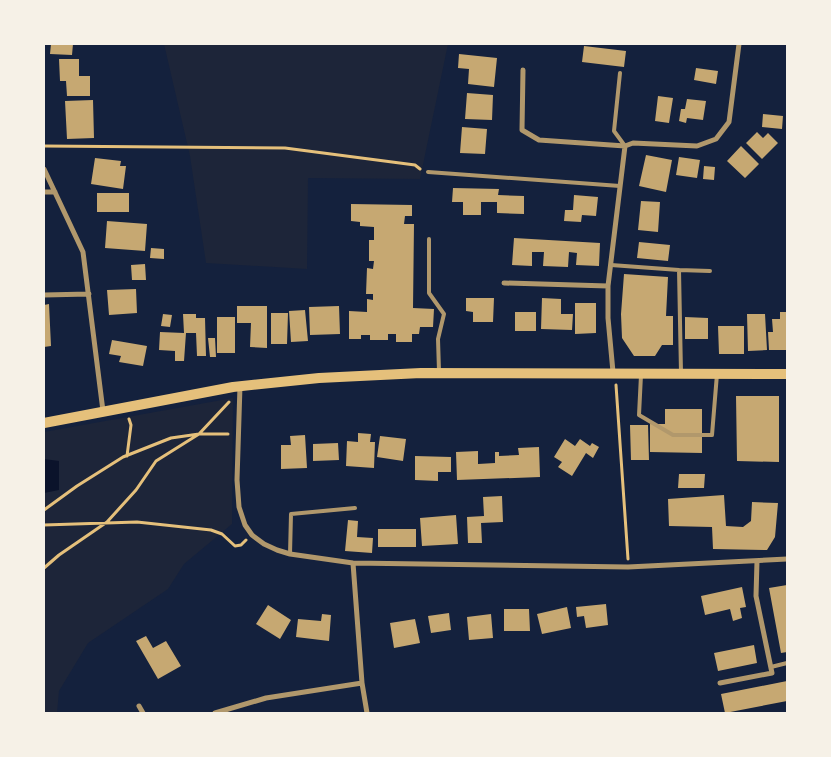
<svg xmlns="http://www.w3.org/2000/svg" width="831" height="757" viewBox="0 0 831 757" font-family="Lora,serif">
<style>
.green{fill:#1d2539}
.water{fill:#0b132b}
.building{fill:#c6a872}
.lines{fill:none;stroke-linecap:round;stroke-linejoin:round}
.path{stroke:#e5c07b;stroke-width:3}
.service{stroke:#b1986c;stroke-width:4}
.minor{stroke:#b1986c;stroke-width:5}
.secondary{stroke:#e5c07b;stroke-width:10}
</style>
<rect width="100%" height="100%" fill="#14213d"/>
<path class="green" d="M164 44H448L420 179 308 178 307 269 206 263 190 156Z
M233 398 232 524 184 564 168 589 88 643 59 691 57 713H44V432Z"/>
<path class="water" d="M44 459 59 461V490L44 493Z"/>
<path class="building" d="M51 44H73L72 55 50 54Z
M584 46 626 51 624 67 582 62Z
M459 54 497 58 494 87 468 84 469 69 458 68Z
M59 59H79V76H90V96H67L66 81H60Z
M696 68 718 71 716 84 694 80Z
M467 93 493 95 492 120 465 119Z
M658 96 673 98 669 123 655 121Z
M687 99 706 101 703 120 687 118 686 123 679 121 681 109H685Z
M93 100 94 138 67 139 65 101Z
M763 114 783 116 782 129 762 127Z
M462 127 487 129 485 154 460 153Z
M757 132 763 138 768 133 778 143 762 159 746 143Z
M741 146 759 164 745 178 727 161Z
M646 155 672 160 666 192 639 186Z
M679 157 700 160 697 178 676 175Z
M95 158 121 161 120 166H126L123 189 91 184Z
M704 166 715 167 714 180 703 179Z
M453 188 499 189 498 195 524 196V214L497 213V202H481V215H463V202H452Z
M97 193H129V212H97Z
M574 195 598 197 596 216 582 215 581 222 564 221 565 210H573Z
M641 201 660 202 658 232 638 230Z
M351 204 412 205V216H405L404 224H414L413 308 434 309 433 327H420L419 334H412V342H396V334H388V340H370V335H361V339H349V311L367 312V299L373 300V294H366L367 268 373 269 374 261H369V240H374V227L360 226V222L351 221Z
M107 221 147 224 145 251 105 248Z
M514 238 600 243 599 266 576 265 577 253 569 252 568 267 543 266 544 252H532V266L512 265Z
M639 242 670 245 668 261 637 258Z
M151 248 164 249V259L150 258Z
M145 264 146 280H132L131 265Z
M624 274 668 277 666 316H673V345H662L655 356H634L622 338 621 314Z
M136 289 137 313 109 315 107 290Z
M466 298H494L493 322H473V312L466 311Z
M542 298 561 299V314H573L572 330 541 329Z
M575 303H596V333L575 334Z
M49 304 51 346 44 347V305Z
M237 306H267V348L250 347 251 323H237Z
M339 306 340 334 310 335 309 307Z
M305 310 308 341 291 342 289 311Z
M515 312H536V331H515Z
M780 312H786L787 350H769L768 332H773L772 319H780Z
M271 313H288L287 344H271Z
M163 314 172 315 170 327 161 326Z
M183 314H196V318H205L206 356H197L196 333H186L184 361H175V351L159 350 160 332 184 333Z
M747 314H765L767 350 748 351Z
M217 317H235V353H217Z
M685 317 708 318V339H685Z
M718 326H744V354H719Z
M208 338H215L216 357H210Z
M112 340 147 346 143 366 119 362 121 356 109 354Z
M736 396H779V462L737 461Z
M665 409H702V453L650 452V424H665Z
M630 425H648L649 460H631Z
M358 433 371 434 370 442H375L374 468 346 466 347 441 358 442Z
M305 435 307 468 281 469V445H291L290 436Z
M380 436 406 439 403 461 377 457Z
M565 439 575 446 580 439 590 446 592 443 599 447 593 458 586 453 572 476 558 467 562 462 554 457Z
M338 443 339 460 313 461V444Z
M539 447 540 477 457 480 456 452 478 451V464L495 463V452H499V456L519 455 518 448Z
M415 456 451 457V472H438V481L415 480Z
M679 474H705L704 488H678Z
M724 495 726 526 743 527 751 521 752 502 778 503 775 537 767 550 713 549 712 527 669 526 668 499Z
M502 496 503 522 481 523 482 543H468L467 517 484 516 483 497Z
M456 515 458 544 422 546 420 518Z
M348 520 358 521 357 537 373 538 372 553 345 551Z
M378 529H416V547H378Z
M787 585V652L781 653 769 588Z
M742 587 746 607 740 608 742 618 733 621 730 609 705 615 701 596Z
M606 604 608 625 586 628 584 616 577 617 576 607Z
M268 605 291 620 280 639 256 624Z
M567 607 571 628 542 634 537 614Z
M504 609H529L530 631H504Z
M449 613 451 630 431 633 428 616Z
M322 614 331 615 329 641 296 637 298 619 321 621Z
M491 614 493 638 469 640 467 617Z
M415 619 420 643 394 648 390 623Z
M146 636 153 648 166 641 181 666 158 679 136 641Z
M754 645 757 663 718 671 714 653Z
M787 681V701L725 713 721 694Z"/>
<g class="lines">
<path class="path" d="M44 146 285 148 415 165 420 169
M616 385 628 559
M127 456 131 425 129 419
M44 510 77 486 123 457 171 438 199 434 229 402
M44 525 137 522 211 530 222 534 235 546 241 545 246 540
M44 568 59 555 107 522 136 490 156 461 199 434H228"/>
<path class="service" d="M620 73 614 131 625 146
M428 172 620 186
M429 239V293L444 314 438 339 439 371
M611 265 679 270 681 373
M679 270 710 271
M641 375 639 415 673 435H712L717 374
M290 554 291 514 355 508
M771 667 787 663"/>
<path class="minor" d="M523 70 522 130 539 140 625 146
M44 169 83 252 103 411
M44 192H55
M504 283 608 286
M44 295 89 294
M613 372 608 318V286L625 146 633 143 697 146 716 139 729 122 739 44
M240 386 237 480 239 507 245 525 252 535 264 544 277 550 290 554 353 563 628 567 787 559
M353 563 362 683 367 713
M720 683 772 673 756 596 757 561
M139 706 143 713
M215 713 266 698 362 683"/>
<path class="secondary" d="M44 423 233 387 319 378 421 373 787 374"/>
</g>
<rect width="831" height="757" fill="none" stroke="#f6f1e7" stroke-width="90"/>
</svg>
